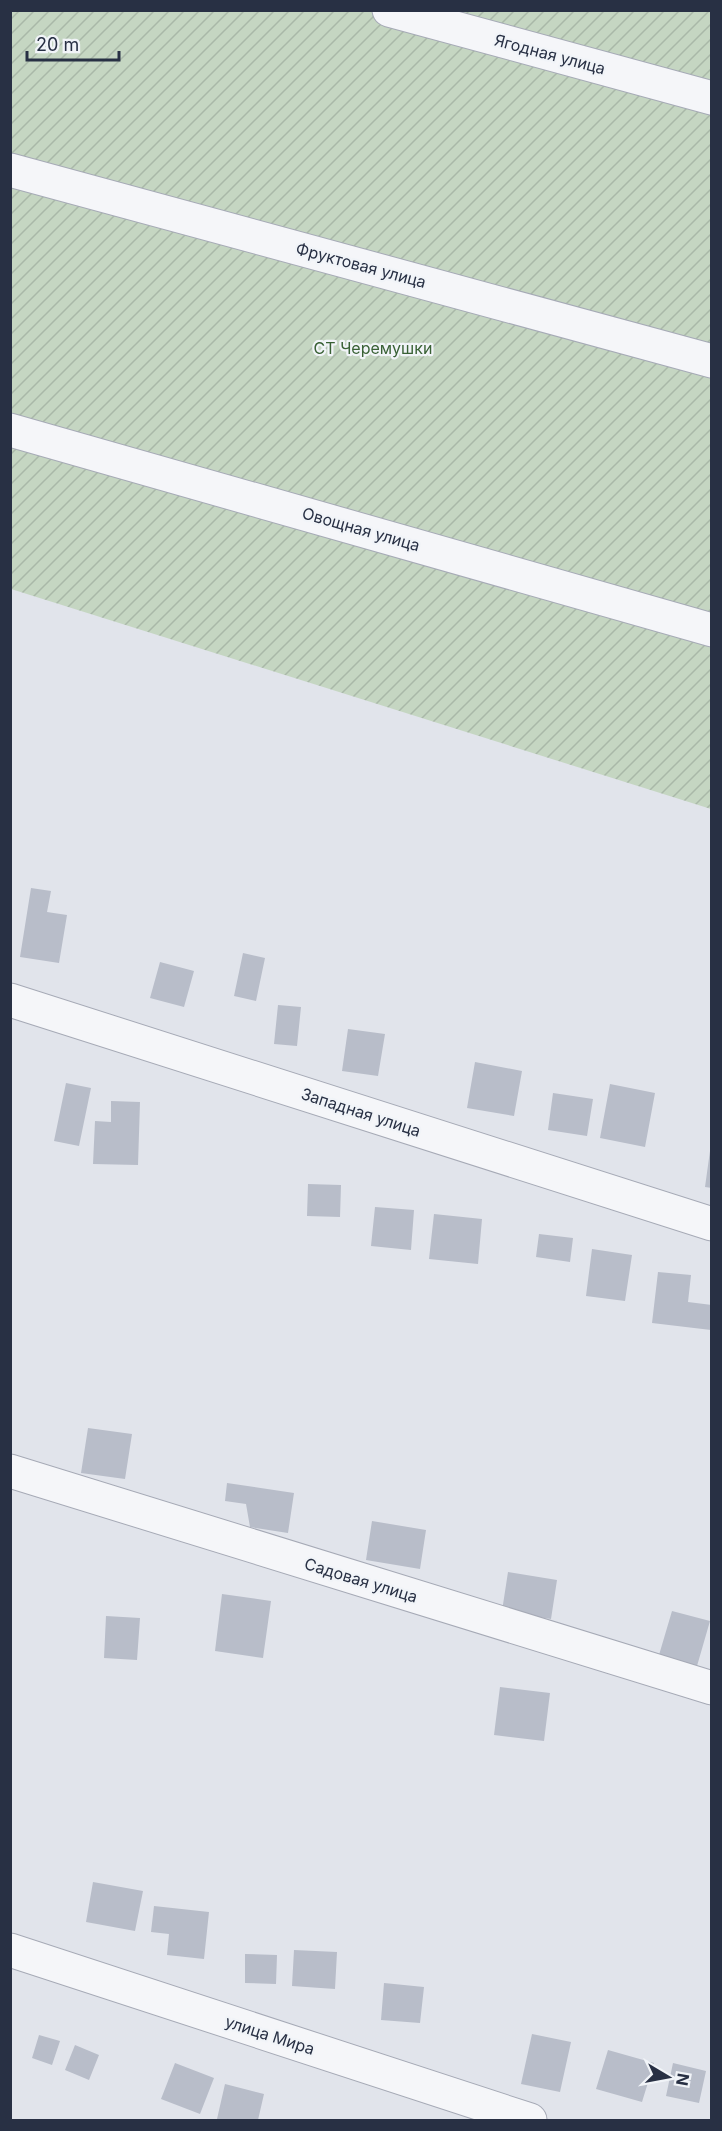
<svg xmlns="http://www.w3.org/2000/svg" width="722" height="2131" viewBox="0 0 722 2131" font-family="Inter,sans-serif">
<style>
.garden{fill:url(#garden-furrows)}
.building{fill:#b8bdc9}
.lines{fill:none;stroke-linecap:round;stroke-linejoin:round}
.minor-casing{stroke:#a6aab6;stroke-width:35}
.minor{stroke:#f5f6f9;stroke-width:33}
.labels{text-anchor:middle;stroke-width:4.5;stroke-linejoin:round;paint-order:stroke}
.street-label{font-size:16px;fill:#283044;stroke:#f1f4f8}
.park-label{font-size:16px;fill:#396135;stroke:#f1f4f8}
</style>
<defs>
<pattern id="garden-furrows" width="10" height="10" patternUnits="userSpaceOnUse" patternTransform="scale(1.5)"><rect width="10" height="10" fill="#c5d6c2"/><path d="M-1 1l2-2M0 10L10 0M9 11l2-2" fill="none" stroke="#a9b8a8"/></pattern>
</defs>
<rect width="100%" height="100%" fill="#e1e4eb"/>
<path class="garden" d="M11 11H711V809L11 589Z"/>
<path class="building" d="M31 888 51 891 47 912 67 915 59 963 20 957Z
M243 953 265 958 256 1001 234 996Z
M160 962 194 971 184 1007 150 998Z
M278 1005 301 1007 297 1046 274 1044Z
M348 1029 385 1034 378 1076 342 1071Z
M475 1062 522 1071 514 1116 467 1108Z
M66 1083 91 1088 79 1146 54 1141Z
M610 1084 655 1093 645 1147 600 1138Z
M553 1093 593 1099 587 1136 548 1130Z
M111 1101 140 1102 138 1165 93 1164 95 1121 111 1122Z
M710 1151H712V1188L705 1187Z
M308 1184 341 1185 340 1217 307 1216Z
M375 1207 414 1210 411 1250 371 1246Z
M434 1214 482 1219 478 1264 429 1259Z
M539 1234 573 1238 570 1262 536 1257Z
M592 1249 632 1255 625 1301 586 1296Z
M658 1272 691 1275 688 1302 712 1305 711 1330 652 1323Z
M88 1428 132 1434 125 1479 81 1473Z
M227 1483 294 1493 288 1533 250 1527 246 1504 225 1501Z
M372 1521 426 1530 420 1569 366 1560Z
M508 1572 557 1580 551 1619 502 1611Z
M222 1594 271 1601 263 1658 215 1651Z
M672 1611 710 1621 697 1666 659 1655Z
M106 1616 140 1618 137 1660 104 1658Z
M500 1687 550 1693 544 1741 494 1735Z
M93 1882 143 1891 135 1931 86 1922Z
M154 1906 209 1912 204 1959 167 1955 169 1934 151 1932Z
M294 1950 337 1952 335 1989 292 1986Z
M245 1954 277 1955 276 1984 245 1983Z
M384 1983 424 1987 420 2023 381 2020Z
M532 2034 571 2042 560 2092 521 2084Z
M39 2035 60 2041 52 2065 32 2058Z
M75 2045 99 2055 89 2080 65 2070Z
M608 2050 654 2063 642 2102 596 2089Z
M175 2063 214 2078 200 2114 161 2099Z
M673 2063 706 2071 699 2103 666 2096Z
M225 2084 264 2094 258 2120 217 2119Z"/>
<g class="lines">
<defs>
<path id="minor" d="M389 10 712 98
M10 170 712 361
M10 430 712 630
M10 1000 712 1224
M10 1471 712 1688
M10 1950 530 2120"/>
</defs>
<use href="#minor" class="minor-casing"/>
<use href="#minor" class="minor"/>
</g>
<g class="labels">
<g class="street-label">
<text transform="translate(550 54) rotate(15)" y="6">Ягодная улица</text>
<text transform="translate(361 265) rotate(15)" y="6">Фруктовая улица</text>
<text transform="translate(361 529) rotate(16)" y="6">Овощная улица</text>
<text transform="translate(361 1112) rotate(18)" y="6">Западная улица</text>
<text transform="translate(361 1580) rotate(17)" y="6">Садовая улица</text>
<text transform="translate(270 2035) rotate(18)" y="6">улица Мира</text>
</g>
<g class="park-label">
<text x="373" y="354">СТ Черемушки</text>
</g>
</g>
<rect width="722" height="2131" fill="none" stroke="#283044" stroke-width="24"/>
<g transform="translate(668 2077) rotate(100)" stroke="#f1f4f8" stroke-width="4.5" paint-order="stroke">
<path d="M0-4.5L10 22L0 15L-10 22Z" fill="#283044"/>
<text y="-9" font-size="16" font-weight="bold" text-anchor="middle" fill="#283044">N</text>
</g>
<path d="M27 51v9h92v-9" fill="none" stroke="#283044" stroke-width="3"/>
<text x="36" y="51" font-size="18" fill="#283044" stroke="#f1f4f8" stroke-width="4.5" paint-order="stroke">20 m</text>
</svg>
